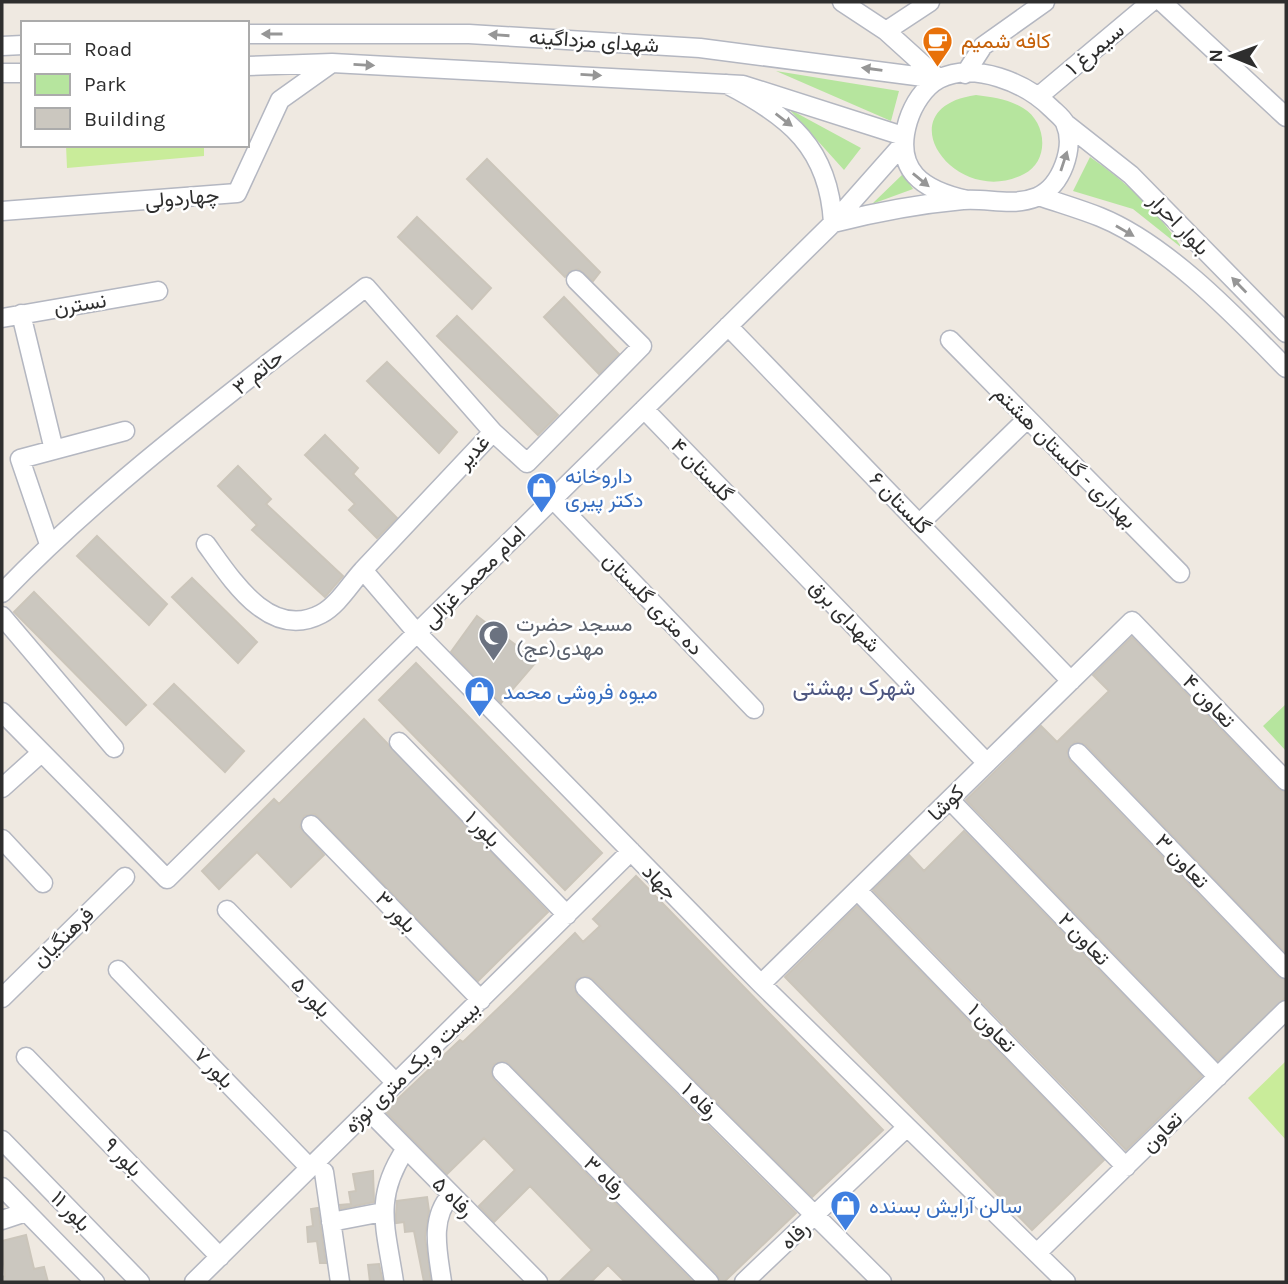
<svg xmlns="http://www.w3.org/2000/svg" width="1288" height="1284" viewBox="0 0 1288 1284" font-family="Karla,Vazirmatn,sans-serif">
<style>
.green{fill:#b6e59e}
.pitch{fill:#c9ec9a}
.building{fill:#cbc7bf;stroke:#cbc5ba;stroke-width:2}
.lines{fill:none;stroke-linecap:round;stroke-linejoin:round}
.minor-casing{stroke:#b4b7c1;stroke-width:21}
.minor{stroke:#fff;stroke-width:18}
.oneway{fill:#969696}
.labels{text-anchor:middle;stroke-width:5;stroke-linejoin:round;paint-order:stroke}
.street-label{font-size:21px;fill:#2e2e2e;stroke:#fff}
.food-label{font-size:21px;fill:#c56008;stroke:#fff;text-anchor:start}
.shop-label{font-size:21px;fill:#366cbe;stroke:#fff;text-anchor:start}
.worship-label{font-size:21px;fill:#5b616d;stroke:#fff;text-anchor:start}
.neighbourhood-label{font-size:23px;fill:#4d5680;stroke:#fff}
</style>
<rect width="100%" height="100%" fill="#efe9e1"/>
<path class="green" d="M776 71 899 91 891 121Z
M976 95C992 97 1008 99 1023 108 1047 122 1050 161 1024 174 955 210 883 108 976 95Z
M789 109 861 148 844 170Z
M1090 157C1126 182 1158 211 1182 248L1133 209 1073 191Z
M903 174 913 189 872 204 873 203Z
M1286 704V751L1263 726Z"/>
<path class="pitch" d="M66 145H204V156L67 168Z
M1286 1061V1140L1248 1098Z"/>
<path class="building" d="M487 159 600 272 593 281 578 269 569 272 565 277 467 179Z
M417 217 491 288 472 309 398 237Z
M564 297 619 354 599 374 544 317Z
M457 316 558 415 538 435 437 336Z
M387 362 457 432 439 453 367 381Z
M325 435 358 468 353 474 397 518 377 538 349 510 355 504 305 455Z
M238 466 271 499 266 504 343 576 325 597 252 530 257 525 218 486Z
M97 536 167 604 149 625 77 556Z
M192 578 257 642 238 663 172 597Z
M34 592 146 705 126 725 14 612Z
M477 616 537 661 501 703 451 652Z
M1132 637 1278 789 1286 792V953L1086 745 1075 742 1067 751 1070 761 1278 977 1286 980V997L1218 1061 966 800 1041 726 1057 742 1109 691 1093 675Z
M416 663 602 853 565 890 379 700Z
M174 684 244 751 225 772 154 704Z
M364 719 548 912 478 981 315 814 304 816 300 827 324 855 291 887 257 852 219 889 202 871 274 799 279 804Z
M964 831 1202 1076 1126 1150 873 890 909 855 924 871Z
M636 876 883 1130 812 1197 593 979 587 976 577 979 574 985 577 995 796 1213 724 1282H720L717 1274 506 1061 494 1064 491 1074 494 1080 693 1282H625L608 1265 591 1282H559L592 1250 530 1186 494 1222 479 1206 515 1170 484 1138 447 1174 385 1111 460 1040 463 1042 509 998 575 933 583 942 600 926 593 919Z
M857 906 1104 1160 1032 1230 785 977Z
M373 1171 374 1202 341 1209 340 1205 351 1204 349 1192 356 1191 353 1174Z
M427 1197 429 1211 425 1237 431 1282H424L414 1231 405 1232 404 1222 396 1223V1214L397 1201Z
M318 1208 326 1263H320L317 1241 308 1242 307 1227 313 1226 311 1209Z
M26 1235 34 1269 44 1267 48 1282H2V1277L5 1276 2 1241Z
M379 1264 383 1282H370L368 1265Z"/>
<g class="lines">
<defs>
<path id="minor" d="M842 2 886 31 939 79
M1162 2 1286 117
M886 31 930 2
M247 34H469L700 48 939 79
M2 46 23 45
M247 66 332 63 743 85 903 136
M2 73H23
M965 74 983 46 1045 2
M726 84C789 116 829 148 833 223 876 212 919 204 963 200 989 198 1012 207 1037 197 1061 187 1076 147 1065 123 1063 118 1055 112 1051 108 1026 83 974 61 939 79 924 87 913 105 908 121 893 171 923 190 967 200
M1039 96 1151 2
M1065 123 1131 175 1286 333
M1039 196C1059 203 1080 209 1100 217 1167 244 1236 317 1286 368
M2 211 237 193 280 100 332 63
M21 314 54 450
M2 318 158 291
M728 326 1071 681
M950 340 1180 573
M644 409 987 763
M493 432 527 463 642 346 576 280
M553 499 754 709
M920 523 1027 419
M49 544 20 459 125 431
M206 544C232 580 270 641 321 614 338 605 350 584 363 570L417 633 761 984 1066 1282
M2 593C112 479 242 385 366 287L493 432 363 570
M2 616 114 748
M2 712 167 879 833 223 903 144
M399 742 567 915
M1078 753 1286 969
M2 788 41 753
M950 800 1218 1077
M311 825 481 1000
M2 839 43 883
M857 890 1126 1167
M227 910 396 1083
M118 970 309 1167
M761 984 1132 621 1286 781
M585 987 882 1282
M2 998 125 877
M26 1057 220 1257
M502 1072 709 1282
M368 1110 538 1282
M2 1140 140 1282
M324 1172 340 1282
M2 1187 95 1282
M2 1220 26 1212
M331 1222 383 1212
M1037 1253 1286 1010
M194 1282 631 851
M394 1282C386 1228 373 1199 405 1150
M442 1282C438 1253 429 1219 451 1195
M744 1282 906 1128"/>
</defs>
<use href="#minor" class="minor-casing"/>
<use href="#minor" class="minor"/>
</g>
<defs><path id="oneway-solid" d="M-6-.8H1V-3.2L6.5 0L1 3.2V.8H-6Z" transform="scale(1.75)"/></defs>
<g class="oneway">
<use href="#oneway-solid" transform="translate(272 34) rotate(-180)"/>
<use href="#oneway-solid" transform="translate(499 35) rotate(-176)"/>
<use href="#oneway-solid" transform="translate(364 65) rotate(3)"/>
<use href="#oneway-solid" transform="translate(872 69) rotate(-172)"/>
<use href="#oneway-solid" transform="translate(591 75) rotate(3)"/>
<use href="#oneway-solid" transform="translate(784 120) rotate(37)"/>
<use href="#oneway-solid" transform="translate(1064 161) rotate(-72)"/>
<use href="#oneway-solid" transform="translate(921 180) rotate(39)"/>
<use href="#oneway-solid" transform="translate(1125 231) rotate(30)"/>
<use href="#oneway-solid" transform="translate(1239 285) rotate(-134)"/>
</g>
<defs>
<symbol id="cafe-pin" viewBox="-11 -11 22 30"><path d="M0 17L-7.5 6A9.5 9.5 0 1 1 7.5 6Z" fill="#e8710a" stroke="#fff"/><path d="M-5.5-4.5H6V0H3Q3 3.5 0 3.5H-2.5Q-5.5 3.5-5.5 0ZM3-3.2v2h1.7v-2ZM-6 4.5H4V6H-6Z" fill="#fff"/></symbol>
<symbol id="shop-pin" viewBox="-11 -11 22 30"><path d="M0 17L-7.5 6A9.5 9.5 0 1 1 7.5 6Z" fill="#3f7fe0" stroke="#fff"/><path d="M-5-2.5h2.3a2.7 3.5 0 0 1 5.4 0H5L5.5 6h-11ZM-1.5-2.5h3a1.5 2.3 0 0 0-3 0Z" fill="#fff"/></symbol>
<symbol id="mosque-pin" viewBox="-11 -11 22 30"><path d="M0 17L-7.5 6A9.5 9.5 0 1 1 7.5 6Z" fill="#6b7280" stroke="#fff"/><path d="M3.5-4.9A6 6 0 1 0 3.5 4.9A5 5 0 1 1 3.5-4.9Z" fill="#fff"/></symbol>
</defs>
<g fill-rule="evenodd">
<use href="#cafe-pin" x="920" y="24" width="35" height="47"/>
<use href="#shop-pin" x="524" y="470" width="35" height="47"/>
<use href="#mosque-pin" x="476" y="618" width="35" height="47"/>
<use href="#shop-pin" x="462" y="674" width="35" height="47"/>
<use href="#shop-pin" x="828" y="1188" width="35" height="47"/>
</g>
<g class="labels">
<g class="street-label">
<text transform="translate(594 41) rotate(4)" y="7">شهدای مزداگینه</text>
<text transform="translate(1095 49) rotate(-40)" y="7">سیمرغ ۱</text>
<text transform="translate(182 198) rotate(-5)" y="7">چهاردولی</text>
<text transform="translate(1179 224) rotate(46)" y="7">بلوار احرار</text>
<text transform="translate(80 304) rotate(-9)" y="7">نسترن</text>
<text transform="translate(258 372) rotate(-39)" y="7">حاتم ۳</text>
<text transform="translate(473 452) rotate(-48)" y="7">غدیر</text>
<text transform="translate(1065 457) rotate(45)" y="7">بهداری - گلستان هشتم</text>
<text transform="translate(702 470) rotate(46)" y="7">گلستان ۴</text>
<text transform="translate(900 503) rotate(46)" y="7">گلستان ۶</text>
<text transform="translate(474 577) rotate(-45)" y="7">امام محمد غزالی</text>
<text transform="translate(653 604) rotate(46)" y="7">ده متری گلستان</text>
<text transform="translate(845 616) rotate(46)" y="7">شهدای برق</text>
<text transform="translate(1209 701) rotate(46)" y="7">تعاون ۴</text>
<text transform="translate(946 803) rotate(-44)" y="7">کوشا</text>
<text transform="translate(483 829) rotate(46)" y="7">بلور ۱</text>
<text transform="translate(1182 861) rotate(46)" y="7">تعاون ۳</text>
<text transform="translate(660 882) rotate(46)" y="7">جهاد</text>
<text transform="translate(396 912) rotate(46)" y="7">بلور ۳</text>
<text transform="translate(63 937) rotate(-44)" y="7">فرهنگیان</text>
<text transform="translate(1084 939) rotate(46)" y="7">تعاون ۲</text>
<text transform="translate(311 997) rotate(46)" y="7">بلور ۵</text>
<text transform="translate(992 1028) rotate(46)" y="7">تعاون ۱</text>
<text transform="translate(412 1067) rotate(-44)" y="7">بیست و یک متری نوژه</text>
<text transform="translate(214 1068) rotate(46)" y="7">بلور ۷</text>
<text transform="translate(700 1101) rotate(45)" y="7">رفاه ۱</text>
<text transform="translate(1162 1132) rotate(-44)" y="7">تعاون</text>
<text transform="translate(123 1157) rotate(46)" y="7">بلور ۹</text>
<text transform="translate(605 1177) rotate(45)" y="7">رفاه ۳</text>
<text transform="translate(453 1197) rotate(45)" y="7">رفاه ۵</text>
<text transform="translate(71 1211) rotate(46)" y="7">بلور ۱۱</text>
<text transform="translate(795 1235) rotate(-43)" y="7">رفاه</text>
</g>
<g class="food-label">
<text x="961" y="48">کافه شمیم</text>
</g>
<g class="shop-label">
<text x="565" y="483">داروخانه<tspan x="565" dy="24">دکتر پیری</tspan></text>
<text x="503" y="699">میوه فروشی محمد</text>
<text x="869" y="1213">سالن آرایش بسنده</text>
</g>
<g class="worship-label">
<text x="516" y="631">مسجد حضرت<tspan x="516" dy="24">مهدی(عج)</tspan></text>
</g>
<g class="neighbourhood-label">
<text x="854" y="695">شهرک بهشتی</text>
</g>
</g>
<rect width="1288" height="1284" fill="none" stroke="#2e2e2e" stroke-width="7"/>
<rect x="21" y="21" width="228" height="126" fill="#ffffff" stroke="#ababab" stroke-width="2"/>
<rect x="35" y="44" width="35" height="10" fill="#ffffff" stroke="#ababab" stroke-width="2"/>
<text x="84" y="56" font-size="21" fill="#2e2e2e">Road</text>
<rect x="35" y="74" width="35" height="21" fill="#b6e59e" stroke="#ababab" stroke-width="2"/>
<text x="84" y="91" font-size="21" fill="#2e2e2e">Park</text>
<rect x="35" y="108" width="35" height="21" fill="#cbc7bf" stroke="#ababab" stroke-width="2"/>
<text x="84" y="126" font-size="21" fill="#2e2e2e">Building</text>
<g transform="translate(1232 56) rotate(271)" stroke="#ffffff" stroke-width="5" paint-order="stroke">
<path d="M0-5L12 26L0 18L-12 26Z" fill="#2e2e2e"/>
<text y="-10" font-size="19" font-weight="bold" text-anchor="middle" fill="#2e2e2e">N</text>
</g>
</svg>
